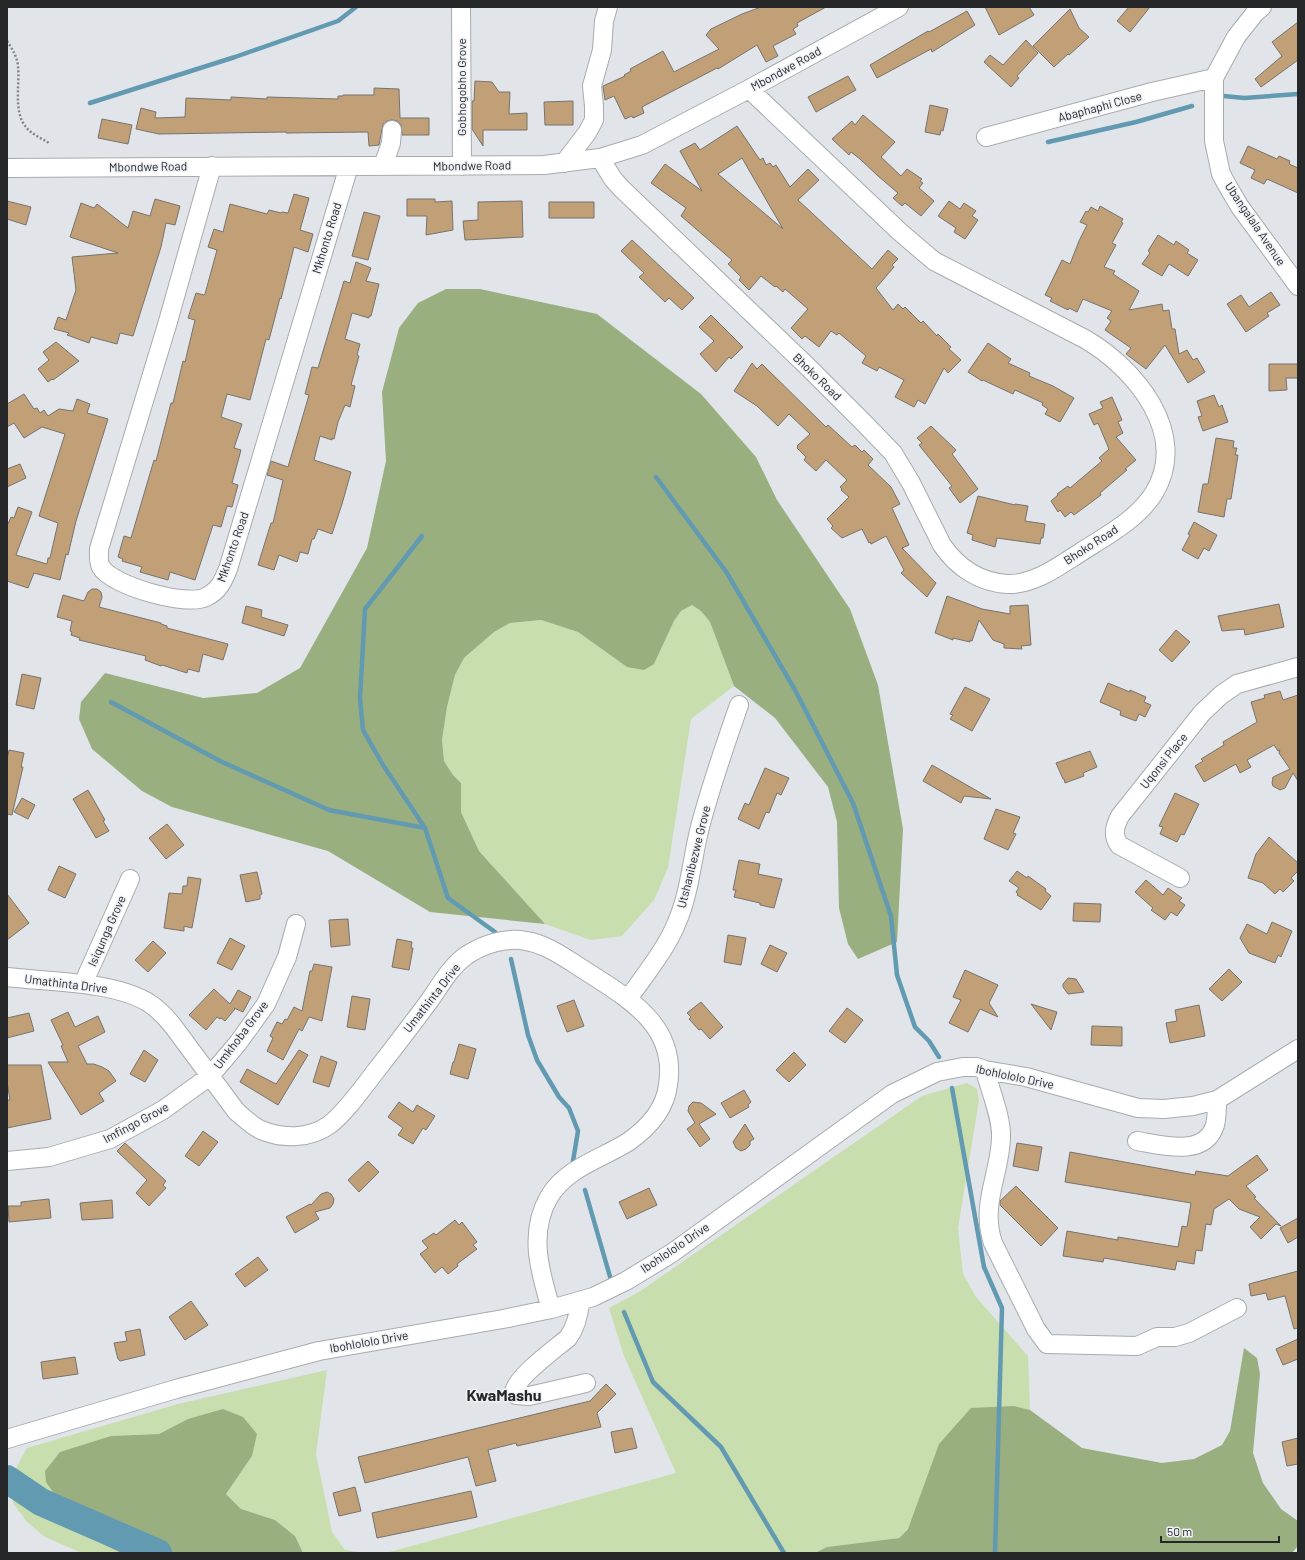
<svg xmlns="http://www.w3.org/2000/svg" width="1305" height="1560" viewBox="0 0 1305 1560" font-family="Barlow,sans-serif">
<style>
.green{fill:#c8deae}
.forest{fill:#9aaf80}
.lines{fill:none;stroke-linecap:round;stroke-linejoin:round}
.stream{stroke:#629ab2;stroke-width:4.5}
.river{stroke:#629ab2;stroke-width:28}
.building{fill:#c2a077;stroke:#76736f;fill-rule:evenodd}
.minor-casing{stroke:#a7abaf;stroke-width:20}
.path{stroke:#838588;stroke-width:2.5;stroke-dasharray:2 2;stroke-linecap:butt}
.minor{stroke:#fff;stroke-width:18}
.labels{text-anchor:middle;stroke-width:3;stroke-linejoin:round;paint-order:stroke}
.street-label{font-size:12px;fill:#262729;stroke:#eef1f6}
.district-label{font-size:16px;font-weight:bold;fill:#262729;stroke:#eef1f6}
</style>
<rect width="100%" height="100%" fill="#e1e4e9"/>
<path class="green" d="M692 605 701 611 710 622 734 686 691 719 668 868 654 900 622 936 591 940 545 924 479 851 461 812V783L453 775 444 761 442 740 447 707 455 675 464 658 494 632 510 623 541 620 578 632 627 667 654 664 674 621 681 611Z
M967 1083 977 1089 979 1100 958 1228 963 1274 976 1297 1028 1356 1030 1410 1014 1406 899 1538 827 1547 815 1553H386L676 1473 624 1356 609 1308 639 1292 922 1096Z
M327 1370 316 1454 332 1532 345 1550 365 1553H303L295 1536 275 1520 241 1509 226 1494 252 1456 188 1419 159 1434 111 1436 53 1492 82 1514 105 1545 121 1553H82L45 1537 27 1522 13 1503 17 1466 27 1448 178 1404Z"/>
<path class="forest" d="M446 289H480L597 314 701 394 756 457 777 500 850 609 878 685 903 829 897 942 858 959 848 944 839 908 837 822 828 787 775 718 734 686 710 622 701 611 692 605 681 611 674 621 654 664 644 670 627 667 578 632 541 620 510 623 494 632 464 658 455 675 447 707 442 740 444 761 453 775 461 783V812L479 851 545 924 430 912 328 851 172 807 142 791 92 749 79 719 81 702 105 673 203 698 257 693 300 668 367 548 386 461 382 392 399 328 418 303Z
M1244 1348 1257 1358 1260 1374 1253 1453 1263 1483 1281 1509 1298 1521V1546L1292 1553H815L827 1547 899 1538 908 1529 939 1444 971 1408 1014 1406 1030 1410 1082 1448 1162 1463 1194 1459 1222 1445 1230 1431Z
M223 1409 243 1417 257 1434 252 1456 226 1494 241 1509 275 1520 295 1536 303 1553H121L105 1545 82 1514 53 1492 46 1482 45 1471 60 1452 111 1436 159 1434 188 1419Z"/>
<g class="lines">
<path class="stream" d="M1224 96 1244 98 1298 94
M90 103 235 57 338 21 356 7
M1048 142 1136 122 1192 106
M656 477 727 573 795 690 853 803 891 916 897 975 915 1027 929 1041 939 1057
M422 536 365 609 360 699 363 730 383 765 425 828 448 898 495 932
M111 702 220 761 329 810 425 828
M511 959 528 1035 537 1060 559 1097 569 1108 578 1131 573 1161
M952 1088 984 1267 1002 1308 995 1553
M585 1190 611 1280
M624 1312 653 1382 721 1447 784 1553"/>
<path class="river" d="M7 1479 41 1502 158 1553"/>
</g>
<path class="building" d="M761 7H826L797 23 798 26 793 29 796 34 773 46 778 56 766 62 757 45 718 69 717 68 642 107 644 113 633 118 632 116 625 119 614 96 605 100 603 86 625 76 624 75 631 71 630 69 663 51 674 72 719 49 706 35 711 29 742 14Z
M985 7H1029L1034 15 999 35Z
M1129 7H1150L1130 32 1117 21Z
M1070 9 1079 28 1089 37 1069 55 1068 54 1054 67 1033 46Z
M967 11 975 25 932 52 931 49 877 78 870 65 928 31 929 32Z
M1298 22V60L1261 87 1255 79 1282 56 1272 42Z
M1026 40 1038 53 1017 76 1019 78 1011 87 984 62 990 55 1003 65Z
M848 76 856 90 816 112 808 97Z
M475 81 492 82 499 92H510L509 114 527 113V130H483V146L472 129V101H474Z
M374 88 399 89 400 118H429V135H402L401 125 398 121 392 120 387 121 383 124 379 145 369 146 368 132 286 133V132L159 134 136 129 141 108 156 112 155 118 185 117 186 98 231 100V97L267 99V97L338 99V96H343V95H374Z
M573 101V125H545L544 102Z
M930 105 948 109 943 131 941 130 940 135 925 132Z
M863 115 895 142 881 157 901 176 907 169 922 179 920 181 923 183 919 188 934 201 921 216 905 203 902 206 893 198 898 193 878 176 860 159 851 152 849 155 832 139 852 121 855 125Z
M102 119 132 125 128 144 98 138Z
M737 126 760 160 763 158 766 165 770 163 773 167 776 165 790 187 808 169 819 180 798 200 872 269 888 250 898 259 892 265 894 267 876 288 893 310 898 304 903 309 905 307 921 323 923 321 937 336 938 334 951 347 949 349 961 360 948 373 944 368 925 404 918 400 914 407 895 397 904 380 879 367 877 371 862 363 866 356 839 333 837 335 831 331 819 347 805 336 802 339 791 328 808 309 785 289 783 292 776 286 775 287 761 276 749 290 739 280 741 277 728 264 732 260 681 216 686 208 651 183 665 164 702 191 680 151 695 143 700 150ZM742 158 783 229 718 174Z
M1248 146 1277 159 1279 156 1290 161 1289 164 1298 168V193L1267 179 1264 184 1251 178 1255 170 1240 163Z
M294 194 309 198 300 230 313 234 308 252 294 247 281 299 280 298 269 340 266 339 250 400 227 394 221 417 242 424 234 448 241 450 232 483 238 485 232 507 227 506 221 527 213 525 195 580 170 572 168 580 140 572 142 567 122 561 123 559 118 557 124 536 131 538 154 460 156 461 171 403H173L183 361 185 362 195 320 188 318 196 293 204 295 205 294 217 250 208 247 214 229 223 232 230 204 267 214 269 210 281 213 282 212 288 213Z
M155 199 180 206 175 225 166 223 161 247 133 336 120 333 117 344 91 337 89 343 67 335 69 333 54 329 58 317 66 320 76 290 72 257 118 253 70 237 81 203 94 208 97 204 128 228 133 211 150 216Z
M407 199H435V202L452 201 453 230 426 235 427 216H407Z
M7 201 31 207 26 225 7 219Z
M522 201 523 237 465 240 463 221 478 220V202Z
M949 201 960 209 964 203 976 211 972 216 978 220 965 239 954 232 956 228 938 216Z
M549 202H594V218H549Z
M1100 206 1123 219 1121 222 1123 223 1112 243 1116 245 1104 267 1115 271 1113 274 1139 291 1129 310 1162 304 1163 311 1169 310 1172 329H1175L1179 354 1187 350 1193 360 1197 358 1205 372 1188 383 1165 345 1146 369 1126 354 1131 348 1105 330 1111 321 1107 318 1112 311 1083 299 1077 312 1069 308 1068 310 1050 301 1052 298 1045 295 1062 260 1070 264 1079 241 1087 225 1080 222 1086 211 1088 212 1091 207 1098 211Z
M364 212 380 216 368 260 352 256Z
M1158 235 1174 245 1176 241 1189 250 1187 253 1198 260 1188 276 1169 264 1162 276 1142 264 1150 253 1148 251Z
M632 240 694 298 682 310 669 298 665 302 639 277 644 273 621 251Z
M356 262 371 268 366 281 379 284 371 316H369V318L352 313 345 339 360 344 357 355 359 356 351 385 355 386 350 407 345 405 338 422 334 439 332 438V440L320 436 314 460 351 472 342 504 332 534 318 529 314 539H312L308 554 300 552 297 562 279 555 274 570 258 565 271 523H273L283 480 267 475 271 461 288 467 309 395 305 394 312 367 318 368 344 281 350 283Z
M1271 292 1280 305 1267 313 1269 316 1246 332 1227 304 1241 295 1249 307Z
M711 315 743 347 731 359 729 357 716 372 700 354 714 341 699 327Z
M56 342 79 361 53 380 52 379 48 382 38 369 49 360 43 352Z
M988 343 1011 359 1008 363 1030 373 1029 376 1053 386 1074 398 1060 422 1045 414 1048 409 1042 405 1043 403 1015 390 1013 394 983 380 982 381 968 372Z
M752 363 757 369 762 364 826 427 828 425 852 447 855 445 862 452 864 450 873 459 868 465 891 487 900 504 892 508 909 545 902 548 936 583 927 597 901 573 904 570 886 536 871 544 870 542 869 543 862 529 842 538 831 528 833 526 827 519 849 497 841 490 842 489 840 487 847 480 826 460 816 471 804 460 806 457 797 448 798 447 797 446 810 434 789 414 778 426 757 406 734 391Z
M1269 364H1298V378H1286L1287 390 1269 391Z
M24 394 34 409 37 408 40 413 44 410 48 416 59 409 73 411 77 399 90 404 87 413 108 419 76 521 68 555 66 554 60 580 34 573 28 588 7 581V526L11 517 14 518 18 507 32 512 16 555 47 564 48 558H50L58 523 39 516 65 434 42 427 24 438 14 423 7 427V404Z
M1214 395 1219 407 1222 405 1228 422 1203 431 1198 417 1202 416 1197 401Z
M1112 397 1122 420 1118 422 1123 433 1116 437 1136 460 1125 469 1127 470 1100 493 1101 495 1074 515 1071 512 1065 517 1060 510 1058 512 1051 501 1058 495 1057 494 1068 486 1070 488 1102 461 1099 458 1109 449 1098 423 1094 425 1089 414 1103 408 1100 402Z
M931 426 956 450 952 454 978 489 960 503 949 488 952 486 919 445 922 443 917 438Z
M1216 438 1234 441 1233 448H1237L1235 455H1238L1231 499H1227L1224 517 1198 512 1203 484H1208Z
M20 464 26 478 7 487V469Z
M978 496 1015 505V504L1028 506 1025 521 1045 524 1043 538H1041L1040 544 997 538 995 547 972 540 973 535 967 533Z
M1194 522 1217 535 1209 551 1204 548 1198 559 1182 550 1190 535 1188 534Z
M92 589H97L101 592 102 597 99 607 161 623V624L167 626V628L228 644 223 660 203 654 199 672 188 669 187 673 162 665 161 666 145 660 146 656 79 640 80 638 71 635 72 632 70 631 72 621 57 617 63 595 84 601 88 592Z
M947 596 982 609 1010 614V606L1028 605 1031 645 1021 646 1022 649 1004 648V644L993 640 979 620 972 641 970 640V642L953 638V640L935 633Z
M1279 604 1284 627 1245 635 1244 629 1222 631 1218 616Z
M246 606 262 610 261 617 288 625 284 636 242 623Z
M1176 630 1190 642 1172 662 1159 650Z
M22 674 41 678 34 709 16 705Z
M1108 683 1130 692V690L1146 697 1144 702 1151 705 1145 717 1139 714 1136 721 1120 715 1121 711 1100 702Z
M965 687 990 699 972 731 950 719 953 715 950 714Z
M1280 691 1283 700 1298 695V781L1293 773 1285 788 1280 790 1273 786 1272 783 1273 777 1290 769 1279 753 1280 750 1278 751 1274 745 1247 760 1251 767 1240 773 1236 764 1204 782 1195 766 1203 761 1201 759 1224 745 1223 742 1257 722 1251 702 1265 698 1264 695Z
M9 750 24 753 21 767H23L12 815 7 814V760Z
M1090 751 1097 767 1083 773 1084 776 1065 783 1064 779H1063L1056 763Z
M932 765 991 799 964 796 961 803 923 781Z
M765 768 789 778 781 795 777 793 769 813 766 812 759 829 738 819 745 803 749 805Z
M88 790 105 820 103 821 109 831 96 838 73 799Z
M1175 793 1199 804 1184 835 1181 834 1177 842 1160 834 1163 827 1159 826Z
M22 798 35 805 28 819 14 812Z
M996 809 1020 817 1013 833 1016 834 1008 850 984 839Z
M167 824 184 845 166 859 149 838Z
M1269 837 1298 863V871L1291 878 1294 881 1283 892 1280 889 1275 894 1263 883 1248 878 1256 854Z
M739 860 760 864 758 874 782 879 774 908 760 905V903L734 897 736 890H733Z
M59 866 76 874 65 898 48 890Z
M1017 871 1027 878 1028 876 1046 889 1045 891 1051 896 1041 910 1017 895 1018 894 1016 892 1019 888 1009 881Z
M257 872 262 894 260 895V899L246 902 240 875Z
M188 877 201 879 192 928 184 926V931L164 928 169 893 182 894 183 886H187Z
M1146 880 1163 895 1168 888 1182 898 1179 901 1185 905 1177 916 1171 912 1165 920 1151 910 1153 908 1135 892Z
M7 894 29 923 7 940Z
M1074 903 1101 904 1100 922 1073 921Z
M348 919 350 945 331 947 329 920Z
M1272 922 1292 931 1281 957 1278 955 1275 963 1249 953 1240 938 1247 924 1267 934Z
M728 935 746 938 741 965 724 962Z
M230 938 245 946 232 970 217 963Z
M397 939 412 942 411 948H413L409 970 392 967Z
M153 941 166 953 148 972 135 960Z
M770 945 787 953 777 972 761 964Z
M314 964 332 967 322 1021 309 1017 302 1031 299 1029 283 1060 267 1051 273 1038 270 1036 277 1022 282 1024 285 1019 287 1020 294 1007 302 1011 310 971H312Z
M1229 969 1242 982 1222 1001 1209 989Z
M965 970 998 985 989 1003 998 1017 980 1009 968 1032 949 1023 961 1000 953 997Z
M1068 978 1076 979 1084 992 1068 994 1063 987V984Z
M214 989 230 1004 238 990 251 997 243 1012 234 1008 235 1009 225 1021 221 1018 220 1019 217 1017 206 1030 189 1015Z
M352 996 370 999 365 1030 347 1027Z
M574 1000 584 1026 567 1032 557 1006Z
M701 1002 723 1027 710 1039 701 1029 699 1030 689 1019 691 1017 687 1013Z
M1031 1004 1057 1012 1051 1030Z
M1199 1005 1205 1036 1170 1043 1166 1023 1177 1021 1175 1010Z
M847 1008 863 1020 845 1043 829 1031Z
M68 1012 75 1027 98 1016 105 1032 78 1046 87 1064H94L102 1067 109 1071 116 1081 99 1093 104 1101 81 1115 48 1062H68L61 1046 63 1045 51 1020Z
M29 1013 34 1031 7 1038V1018Z
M1092 1026 1122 1027V1046L1091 1045Z
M459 1044 476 1049 468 1079 450 1074 453 1062H454Z
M144 1050 158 1060 145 1082 130 1074Z
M299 1050 308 1055 278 1105 240 1082 247 1069 276 1084Z
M794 1052 806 1065 789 1082 776 1070Z
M321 1056 337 1062 329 1087 313 1082Z
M7 1065H41L51 1119 7 1128V1100H10L7 1082Z
M744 1090 751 1102 748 1105 749 1107 730 1118 721 1103Z
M399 1102 413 1112 417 1105 435 1116 426 1130 423 1128 413 1144 398 1135 403 1128 388 1117Z
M693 1102 701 1103 716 1114 699 1124 710 1139 700 1147 687 1129 695 1123 688 1111 689 1106Z
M745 1124 754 1139 750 1141V1145L746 1149 741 1151 736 1148 733 1142Z
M203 1131 218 1142 199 1166 185 1156Z
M125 1143 166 1181 163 1185 166 1188 149 1206 136 1193 147 1180 117 1151Z
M1017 1143 1042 1147 1038 1171 1013 1166Z
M1070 1152 1195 1175 1196 1171 1228 1176 1257 1155 1268 1170 1246 1186 1256 1197 1254 1198 1281 1226 1276 1224 1261 1239 1250 1227 1260 1217 1239 1209 1229 1199 1214 1209 1211 1225 1206 1224 1202 1251 1196 1250 1194 1264 1177 1261 1175 1270 1104 1258 1103 1262 1063 1256 1067 1231 1118 1240V1237L1178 1247 1182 1226 1187 1227 1191 1203 1065 1182Z
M368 1161 379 1172 359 1192 348 1180Z
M1016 1186 1058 1228 1041 1246 1000 1205V1201Z
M649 1188 657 1205 627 1219 619 1202Z
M327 1192 331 1194 334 1199 333 1204 330 1208 315 1212 319 1219 295 1233 286 1217 310 1204 311 1205 321 1194Z
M49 1199 51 1218 9 1222 8 1206H21V1202Z
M112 1200 113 1218 82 1220 80 1203Z
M1298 1218V1237L1288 1243 1280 1228Z
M455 1220 459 1225 462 1222 477 1242 473 1245 477 1249 457 1264 458 1266 448 1274 442 1267 435 1273 420 1254 428 1248 422 1241 434 1233 436 1235Z
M258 1257 268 1270 245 1287 235 1274Z
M1298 1271V1328L1294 1329 1285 1296 1268 1300 1266 1293 1251 1296 1249 1284Z
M191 1301 208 1325 185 1340 169 1317Z
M140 1329 145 1355 120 1361 118 1359 114 1343 127 1341 125 1332Z
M1298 1339V1359L1283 1365 1276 1349Z
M75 1357 78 1374 43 1379 41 1362Z
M606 1384 616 1394 597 1413 601 1427 517 1446 516 1443 488 1450 496 1481 476 1486 468 1457 365 1483 358 1457 590 1401Z
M632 1428 637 1448 615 1453 611 1432Z
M1298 1438V1464L1287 1466 1282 1442Z
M355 1487 361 1511 339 1516 333 1493Z
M471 1491 477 1517 377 1538 372 1513Z"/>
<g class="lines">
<defs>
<path id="minor" d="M461 7 462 166
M1262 7 1255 13 1236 37 1214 78V141L1221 174 1227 185 1240 207 1298 286
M986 137 1152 92 1214 78
M600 158 613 179 621 188 808 367 864 423 893 453 911 483 942 545C957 567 979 582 1007 584 1034 585 1059 566 1081 552 1106 536 1138 519 1154 493 1190 434 1135 368 1085 339L934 261 900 232 749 89
M564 163 587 133 594 120V106L592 86 602 50 604 21 608 7
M212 166 167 325 99 549C99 555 98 562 101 567 112 586 187 607 206 597 219 591 223 581 228 569L349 166
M383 166 391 143 392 130
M7 168 544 165 600 158 642 145 749 89 899 7
M1180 878 1119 845C1112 835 1115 826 1120 816L1202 713 1221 695 1237 684 1298 667
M7 977C48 982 114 981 149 1003 158 1009 166 1017 173 1026L236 1111C244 1118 252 1126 261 1130 282 1139 310 1139 329 1125 345 1114 366 1083 379 1067 396 1045 413 1023 430 1000 441 984 451 966 467 955 484 944 506 937 526 941 545 944 562 956 578 966 623 996 678 1022 668 1085 665 1110 648 1128 628 1142 601 1159 566 1168 549 1197 528 1233 540 1272 551 1309
M83 984 130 879
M628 999C644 976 667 948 677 922 690 892 692 858 700 827 711 785 725 745 739 705
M985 1070C990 1090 1002 1118 1001 1138 1000 1174 980 1205 993 1243L1036 1329 1047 1344 1137 1346 1157 1337H1175L1189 1333 1237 1308
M1137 1141C1161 1145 1205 1158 1215 1125 1217 1117 1217 1108 1217 1100
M7 1161 49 1157 110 1139 163 1110 210 1076 238 1043 266 1004 287 957 296 924
M580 1301C579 1315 576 1327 568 1338 555 1349 516 1377 514 1392L516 1395 529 1396 586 1383
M7 1439 176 1389 319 1351 503 1319 551 1309 593 1297 626 1281 672 1253 892 1094 937 1072 963 1067H977L985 1070 1026 1077 1138 1108 1164 1109 1193 1106 1217 1100 1298 1049"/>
</defs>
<use href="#minor" class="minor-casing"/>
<path class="path" d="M7 41C12 49 17 56 18 66 20 84 13 112 26 127 31 134 41 138 49 143"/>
<use href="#minor" class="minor"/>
</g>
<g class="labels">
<g class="street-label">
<text transform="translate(786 69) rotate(-29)" y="4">Mbondwe Road</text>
<text transform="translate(462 87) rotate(-90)" y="4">Gobhogobho Grove</text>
<text transform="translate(1100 107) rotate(-15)" y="4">Abaphaphi Close</text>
<text transform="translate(472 166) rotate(-1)" y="4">Mbondwe Road</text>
<text transform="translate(148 167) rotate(-1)" y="4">Mbondwe Road</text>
<text transform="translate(1255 224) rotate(56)" y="4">Ubangalala Avenue</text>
<text transform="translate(327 238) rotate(-73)" y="4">Mkhonto Road</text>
<text transform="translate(817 377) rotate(44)" y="4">Bhoko Road</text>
<text transform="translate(1091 545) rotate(-33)" y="4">Bhoko Road</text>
<text transform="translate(233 547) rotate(-71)" y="4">Mkhonto Road</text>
<text transform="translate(1164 761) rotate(-51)" y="4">Uqonsi Place</text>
<text transform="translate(694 857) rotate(-76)" y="4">Utshanibezwe Grove</text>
<text transform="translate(107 931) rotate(-66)" y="4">Isiqunga Grove</text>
<text transform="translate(66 984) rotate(7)" y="4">Umathinta Drive</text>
<text transform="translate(432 998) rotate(-52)" y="4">Umathinta Drive</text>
<text transform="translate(241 1035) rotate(-53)" y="4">Umkhoba Grove</text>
<text transform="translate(1015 1077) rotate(12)" y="4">Ibohlololo Drive</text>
<text transform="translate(136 1123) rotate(-28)" y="4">Imfingo Grove</text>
<text transform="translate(675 1248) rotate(-34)" y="4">Ibohlololo Drive</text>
<text transform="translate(369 1342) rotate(-10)" y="4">Ibohlololo Drive</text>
</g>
<g class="district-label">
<text x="504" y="1401">KwaMashu</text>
</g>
</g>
<rect width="1305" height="1560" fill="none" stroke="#262729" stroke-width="16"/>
<path d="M1161 1536v6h118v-6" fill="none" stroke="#262729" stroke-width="2"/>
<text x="1167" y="1536" font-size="12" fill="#262729" stroke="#eef1f6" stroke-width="3" paint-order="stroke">50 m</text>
</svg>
